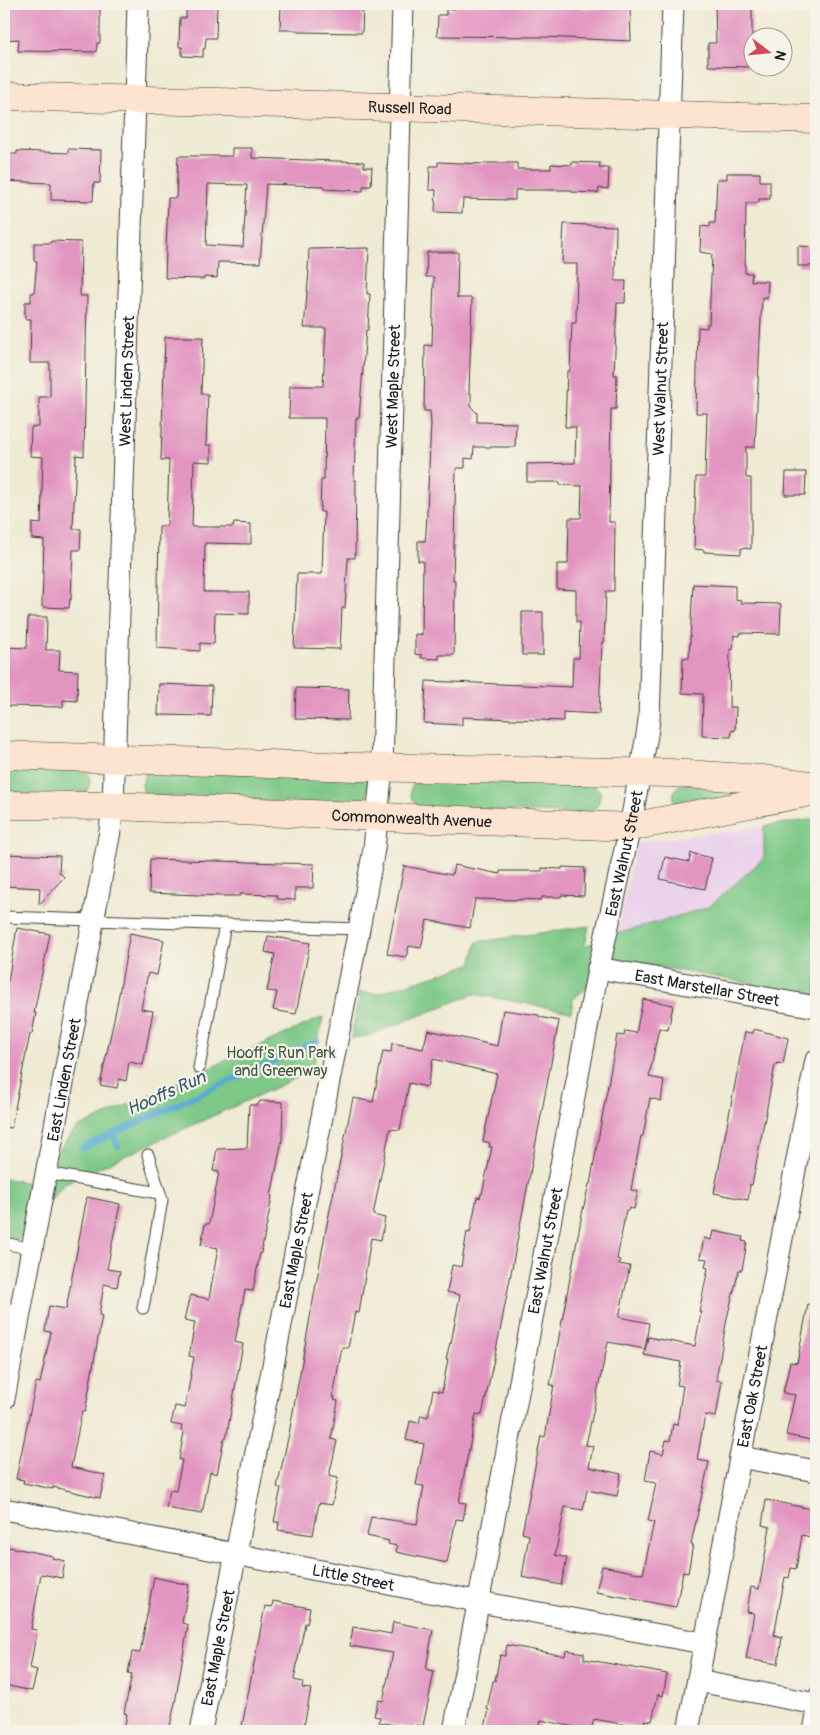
<svg xmlns="http://www.w3.org/2000/svg" width="820" height="1735" viewBox="0 0 820 1735" font-family="Pangolin,sans-serif">
<style>
.built{fill:#ead1ec}
.green{fill:#7dc886;stroke:#4c7251}
.lines{fill:none;stroke-linecap:round;stroke-linejoin:round}
.stream{stroke:#56abd2;stroke-width:6}
.building{fill:#e295c1;fill-rule:evenodd}
.lane-casing{stroke:#3c3b37;stroke-width:13}
.street-casing{stroke:#3c3b37;stroke-width:23}
.secondary-casing{stroke:#3c3b37;stroke-width:29}
.lane{stroke:#fff;stroke-width:11}
.street{stroke:#fff;stroke-width:21}
.secondary{stroke:#fde4d0;stroke-width:28}
.labels{text-anchor:middle;stroke-width:4.5;stroke-linejoin:round;paint-order:stroke}
.street-label{font-size:16px;fill:#1c1c1c;stroke:#f7f3e8}
.park-label{font-size:16px;fill:#3e5841;stroke:#f7f3e8}
.water-label{font-size:18px;font-style:italic;fill:#365c6e;stroke:#f7f3e8}
</style>
<rect width="100%" height="100%" fill="#f7f3e8"/>
<filter id="ink" filterUnits="userSpaceOnUse"><feTurbulence type="fractalNoise" baseFrequency=".02" numOctaves="2"/><feDisplacementMap in="SourceGraphic" scale="10" xChannelSelector="R" yChannelSelector="G"/><feConvolveMatrix kernelMatrix="1 2 1 2 8 2 1 2 1" color-interpolation-filters="sRGB"/></filter>
<filter id="wash" filterUnits="userSpaceOnUse"><feTurbulence type="fractalNoise" baseFrequency=".0096" numOctaves="4" result="noise"/><feDisplacementMap in="SourceGraphic" scale="20" xChannelSelector="R" yChannelSelector="G"/><feGaussianBlur stdDeviation="1.12" result="paint"/><feColorMatrix in="noise" values="0 0 0 0 0 0 0 0 0 0 0 0 0 0 0 0 0 1.4 0 .05"/><feComposite in="paint" operator="in"/></filter>
<g filter="url(#wash)">
<rect width="100%" height="100%" fill="#efead3"/>
<path class="built" d="M764 826V858L709 907 617 934 636 843Z"/>
<path class="green" d="M4 762 87 771C92 780 90 787 84 796L4 797Z
M146 771 369 776 366 806 144 795 142 785Z
M420 778 591 782 600 791C600 802 598 809 587 814L419 807C408 797 407 786 420 778Z
M679 785 732 787 733 798 677 806C672 799 672 790 679 785Z
M816 819V987L815 995 621 960 573 999 571 1012 474 994 368 1036 351 1038 360 992 376 994 471 964 477 942 589 926 585 946 617 934 709 907 764 858V826Z
M323 1017 312 1071 65 1183 18 1240 4 1237V1178L29 1183 77 1128Z"/>
<g class="lines">
<path class="stream" d="M113 1134 118 1146
M82 1148 317 1041"/>
</g>
<g id="blocks">
<path class="building" d="M4 4H76V7L100 8V43H97L96 52 18 51 19 39 4 40Z
M186 4H217L216 38H206L205 49H203V57L182 56V47H179L180 18H186Z
M288 4 363 5 362 33 297 32V30H280L281 6 288 7Z
M456 4 580 5V8L612 9 613 6 630 7 631 41 542 37 437 36 438 15H446V9H455Z
M715 4H752V67L708 66V43H716Z
M232 148H252V158L364 162V167H372L371 186H363V191L324 189V186L266 184 260 263 218 262 217 278 204 277V279L165 278 168 198H176L178 156H232ZM208 184 247 185 243 247 206 245Z
M68 149 101 150 100 183H94L93 201 51 200V183L4 181 5 154H17V151L68 153Z
M438 162 483 164 484 163H517V169H551V164L572 165V162L600 163 599 168H609L608 189 599 188 598 193 571 192V190H515V200L463 199 462 213 435 212 436 190H429L430 166H438Z
M727 173H760V181H770V199H759V203H746L745 273H752L751 281H768L767 298 762 297 755 447H746V478H751V549L741 548V554L704 552V550L694 549 696 477H705L707 413H696L698 327 707 328V324H709L712 254 700 252 701 226 710 227V223H715L717 179H727Z
M564 224 616 226 615 281H626L625 303H617L614 375H617L616 409H611L609 522H615L614 591H606L604 643H602L599 714 563 712V721L462 717V725L424 723 426 681 572 687 573 658H579L580 622H576V590L557 589V564H568L569 518H581L582 486 560 485V482H527V464L575 463 576 427H565L567 371H570L572 323H576L577 264H562Z
M51 241 81 242 80 296H87L84 456 76 455V458L73 529H81L80 550H73L71 600 70 599 69 608 42 607 44 540 32 539V523L41 524 43 457 30 456 31 427H39V397H50V363H30L31 319H25V302H31V293H34L37 261H34V243H51Z
M798 246 816 247V266H798Z
M369 248 367 294H370L368 330H366L359 418H356L354 480H356L355 558H348L345 608H342L340 649 294 648 297 574H322L324 512H320L321 480H324L325 418H289L290 386H323L326 328H304L309 271H308L309 249Z
M427 252H458L457 298H472L469 393H471V407L477 413V422L516 423 515 447H474L473 459 465 458V468H456L453 580H455L454 655H439V659L421 658 422 655 415 654V634L422 635 423 561H418V541H425L426 534 431 423 430 411H424L425 345 432 346 434 277H426Z
M165 337H203L201 394H208L206 445H211V462L194 461 192 527H233L234 523 251 524V544L205 543 204 592H249V614L215 613 214 644 200 643V651L157 648 159 526H167L169 460H161Z
M786 472H806L805 495H785Z
M693 584 735 586V599L741 600V603L781 604 780 634 740 633V636L734 635 733 650 730 649 729 707H736L735 731 732 730 731 737 702 736 703 694 682 693 683 658H689Z
M522 612H543V655H522Z
M28 617H47L46 650H60L59 670 78 671 77 701 63 700V707L4 706V647L27 648Z
M159 684 212 686 211 716 158 715Z
M296 688 349 689 348 720 295 719Z
M691 853 712 858 705 889 660 879 665 857 689 862Z
M6 854 60 856 59 872 64 877 39 905 40 888 4 886V856H6Z
M150 859 314 864 313 888H295V900L277 899V895L240 894V896H223L149 893Z
M454 865 500 874V871H542V868L562 869V867L585 868 584 896 561 895V897H542L541 900 520 899V900L475 899 470 928 427 920 421 948 409 946 406 957 387 954 404 866 452 875Z
M17 928 50 934 34 1013H36L32 1034H30L11 1128 4 1127V981H8Z
M130 933 164 940 157 975 148 973 141 1009 153 1011 143 1065 129 1062 126 1081 119 1079 117 1088 100 1085 117 1005Z
M268 936 310 943 296 1014 273 1010 277 992 267 991 275 954 265 952Z
M643 999 673 1005 672 1011 668 1030 659 1028 649 1077 664 1080 661 1101 650 1098 643 1136H641L634 1173 631 1190 638 1191 634 1209 629 1208 628 1211 626 1210 617 1259 620 1260 619 1264 630 1266 619 1317 649 1323 645 1349 608 1342 586 1445 593 1446 589 1467 621 1474 617 1496 587 1490 583 1510 565 1507 555 1555 567 1558 561 1585 522 1577 529 1535 522 1533 541 1436 545 1437 554 1385H550L556 1353 582 1214 589 1184H590L617 1035 624 1036 625 1031 636 1033Z
M503 1010 539 1015V1017L559 1021 500 1331 482 1415 476 1414 466 1464 459 1502 466 1503 463 1520 456 1519 447 1563 396 1552 397 1546 388 1544 389 1541 367 1536 371 1517 417 1524 424 1486 416 1485 424 1444 406 1440 410 1421 419 1423 421 1415 428 1417 433 1390 442 1392 448 1359H446L450 1343H451L460 1295 447 1292 452 1265 461 1267 467 1232 470 1233 477 1197 480 1198 481 1194H482L492 1147H489L490 1143 483 1141 497 1074 433 1059 427 1087 409 1083 400 1130 390 1129 373 1215 385 1218 381 1240 371 1238 359 1313 355 1312 348 1348 342 1347 333 1397H335L334 1400 338 1401 331 1439 337 1441 329 1476 338 1478 332 1505 319 1503 313 1535 278 1530 279 1522H274L281 1488 277 1487 289 1434 326 1229 353 1098 373 1102 383 1051 391 1052 392 1043 423 1049 428 1030 497 1046Z
M754 1029 788 1038 783 1064 777 1063V1066L775 1065 752 1185 750 1184 748 1200 714 1193 745 1032 753 1033Z
M260 1101 283 1102 282 1140 271 1196H272L268 1218 261 1253H260L253 1291 245 1290 235 1342 243 1344 226 1439H224L217 1474 210 1472 202 1514 166 1508 170 1490 176 1491 182 1460H179L184 1432 181 1431 182 1426 171 1424 175 1406 185 1408 194 1357 189 1356 195 1322 184 1320 190 1295 209 1299 218 1248 201 1245 205 1224H209L219 1172 213 1171 217 1149 247 1148 249 1105H258Z
M87 1197 120 1204 107 1269 120 1271 117 1287 104 1284 99 1315 102 1316 85 1412 82 1411 71 1467 105 1475 100 1498 53 1487V1489L23 1483 24 1480 16 1479 36 1382 40 1383 51 1332 45 1331 49 1306 66 1309Z
M713 1231 743 1237 742 1241 747 1242 742 1270H739L727 1318 716 1380 722 1381 716 1417 705 1415 697 1460 709 1462 691 1544H693L688 1573 683 1572 676 1607 596 1592 602 1566 643 1574 654 1522 648 1521 656 1483 645 1481 650 1451 663 1454 666 1440 670 1441 673 1424 677 1425 683 1386 677 1385 681 1362 644 1355 648 1337 695 1346 701 1312H699L708 1268 705 1267 707 1259 700 1258 704 1238 711 1240Z
M808 1304 816 1305V1441L786 1435 795 1395 783 1393 790 1362 797 1363Z
M766 1500 812 1509 811 1518 816 1519V1538L802 1535 796 1569 791 1568 789 1578 785 1577 774 1635 782 1637 778 1664 746 1659 754 1613 747 1612 751 1587 759 1589 770 1527 762 1525Z
M4 1546 53 1556 52 1558 65 1561 62 1578 41 1574 31 1629 37 1630 30 1668 37 1670 32 1691 4 1685Z
M154 1577 189 1585 182 1623 188 1625 176 1698 169 1731H124L127 1714 124 1713 132 1674 128 1673 132 1652 140 1653Z
M273 1601 310 1608 307 1624 305 1623 294 1680 303 1682 302 1688 311 1689 303 1731H241L265 1606 272 1607Z
M393 1622 433 1630 426 1669 434 1671 428 1702 423 1726 416 1725 415 1729 379 1722 380 1717 374 1716 378 1700 383 1701 393 1653 350 1646 353 1627 391 1634Z
M507 1645 565 1656 566 1650 584 1653V1659L667 1674 663 1696 658 1694 652 1721 645 1720 643 1728 594 1719 591 1731H573L574 1727 541 1720 538 1731H484L489 1710 487 1709 493 1681H495L500 1655 505 1656Z"/>
</g>
</g>
<g filter="url(#ink)">
<use href="#blocks" fill-opacity="0" stroke="#3c3b37" stroke-width="1"/>
<g class="lines">
<defs>
<path id="lane" d="M4 917 359 929
M199 1068 225 924
M46 1173 159 1193
M4 1243 32 1249
M143 1308 162 1200 148 1155
M809 1731 816 1692"/>
<g id="street">
<path id="s1" d="M598 968 816 1007"/>
<path id="s2" d="M4 1399 110 831 113 806 138 4"/>
<path d="M740 1457 816 1471"/>
<path id="s3" d="M4 1509 496 1605 703 1643"/>
<path d="M698 1681 816 1704"/>
<path id="s4" d="M201 1731 359 929 374 849 382 767 403 4"/>
<path id="s5" d="M454 1731 596 980 630 827 647 735 649 720 673 4"/>
<path id="s6" d="M688 1731 816 1060"/>
</g>
<g id="secondary">
<path id="s7" d="M4 96 816 119"/>
<path d="M4 755 355 767 670 773 762 779 810 785"/>
<path id="s8" d="M4 805 113 806 630 827 816 791"/>
</g>
</defs>
<use href="#lane" class="lane-casing"/>
<use href="#street" class="street-casing"/>
<use href="#secondary" class="secondary-casing"/>
<use href="#lane" class="lane"/>
<use href="#street" class="street"/>
<use href="#secondary" class="secondary"/>
</g>
</g>
<g class="labels">
<g class="street-label">
<text dy="6" stroke="none"><textPath href="#s7" startOffset="406">Russell Road</textPath></text>
<text dy="6" stroke="none"><textPath href="#s2" startOffset="1028">West Linden Street</textPath></text>
<text dy="6" stroke="none"><textPath href="#s4" startOffset="1362">West Maple Street</textPath></text>
<text dy="6" stroke="none"><textPath href="#s5" startOffset="1361">West Walnut Street</textPath></text>
<text dy="6" stroke="none"><textPath href="#s8" startOffset="408">Commonwealth Avenue</textPath></text>
<text dy="6" stroke="none"><textPath href="#s5" startOffset="894">East Walnut Street</textPath></text>
<text dy="6" stroke="none"><textPath href="#s1" startOffset="111">East Marstellar Street</textPath></text>
<text dy="6" stroke="none"><textPath href="#s2" startOffset="325">East Linden Street</textPath></text>
<text dy="6" stroke="none"><textPath href="#s4" startOffset="490">East Maple Street</textPath></text>
<text dy="6" stroke="none"><textPath href="#s5" startOffset="489">East Walnut Street</textPath></text>
<text dy="6" stroke="none"><textPath href="#s6" startOffset="341">East Oak Street</textPath></text>
<text dy="6" stroke="none"><textPath href="#s3" startOffset="356">Little Street</textPath></text>
<text dy="6" stroke="none"><textPath href="#s4" startOffset="85">East Maple Street</textPath></text>
</g>
<g class="park-label">
<text x="281" y="1058">Hooff's Run Park<tspan x="281" dy="18">and Greenway</tspan></text>
</g>
<g class="water-label">
<text transform="translate(166 1093) rotate(-24)" y="6">Hooffs Run</text>
</g>
</g>
<rect width="820" height="1735" fill="none" stroke="#f7f3e8" stroke-width="20"/>
<g transform="translate(768 52) rotate(106)"><circle r="24" fill="#f7f3e8" stroke="#9f9d96"/>
<path d="M0-4L9 19L0 12L-9 19Z" fill="#d1495b"/>
<text y="-8" font-size="14" font-weight="bold" text-anchor="middle" fill="#1c1c1c">N</text>
</g>
</svg>
